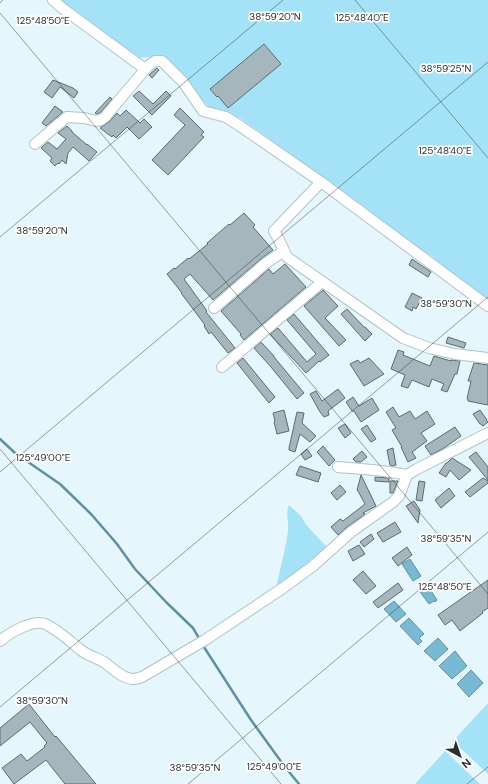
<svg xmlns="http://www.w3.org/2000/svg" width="488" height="784" viewBox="0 0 488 784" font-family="'DM Sans',sans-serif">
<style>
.green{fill:#a4e2f8}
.water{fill:#77bad2;stroke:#6091a2}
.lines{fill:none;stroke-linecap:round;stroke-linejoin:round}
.stream{stroke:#6091a2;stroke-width:2.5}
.building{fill:#a5b6bc;stroke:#5c6b71}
.minor-casing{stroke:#b3c3ca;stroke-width:12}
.minor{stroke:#fff;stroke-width:10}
.ticks{fill:none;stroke:#293032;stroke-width:1;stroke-opacity:0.45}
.ticks-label{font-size:10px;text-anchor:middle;fill:#293032;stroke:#fff;stroke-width:3.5;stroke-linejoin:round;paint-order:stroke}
</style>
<rect width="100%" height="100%" fill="#e5f6fd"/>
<path class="green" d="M58 0H488V299L439 264 432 256 418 248 328 181 240 118 210 108 202 100 178 70 157 56 138 58Z
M289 505 301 516 306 525 326 546V549L323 553 279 587 277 583C281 566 286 548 288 530 289 521 285 513 289 505Z
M488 703V774L453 741Z
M445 751 480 784H415Z"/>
<path class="water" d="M410 559 421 576 413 581 402 564Z
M426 583 437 600 435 602 434 601 429 604 418 589 424 586 423 585Z
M394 601 406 614 396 622 384 609Z
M409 618 424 634 419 638 422 641 418 645 400 626Z
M438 638 448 649 435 661 424 651Z
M455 651 467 666 452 679 439 666Z
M471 670 483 683 469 697 457 684Z"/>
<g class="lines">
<path class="stream" d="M0 439 15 453 60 484 91 514 117 544 135 569 166 602 193 628 200 640
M202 644 251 720 285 767 299 784"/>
</g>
<path class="building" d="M264 44 281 64 228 108 218 96 217 97 210 89Z
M157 68 159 70 152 78 149 75Z
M53 80 73 88 78 92 74 98 60 87 52 98 44 92Z
M139 91 153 104 166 91 171 96 152 115 133 96Z
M110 97 112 99 101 112 97 114 95 113Z
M55 106 63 112 46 126 42 123Z
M180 108 204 132 201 135 204 137 168 175 152 160 185 125 174 115Z
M126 110 140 123 144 119 152 127 139 139 127 127 116 138 113 135 112 137 100 128 109 122 117 113 120 116Z
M67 126 72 131V132L87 145V144L97 152 89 161 73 147 68 153 66 164 62 160 59 164 58 163 55 166 50 161 52 158 41 148 48 142 57 149 66 139 58 133Z
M244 213 255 225 253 227 273 250 262 258 213 300 190 274 184 279 207 311 206 312 235 348 228 353 211 332 209 334 204 326 205 325 181 293H182L167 274 174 268 175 269 188 258 189 259 208 244 207 243 229 224 230 225Z
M412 259 431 272 428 277 409 265Z
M285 264 306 287 244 340 240 335 241 334 221 311 269 269 273 274Z
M323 290 338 306 325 318 346 340 339 346 304 306Z
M412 293 422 298 416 309 413 307 412 311 405 307Z
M347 309 364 327H365L372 334 365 341 341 314Z
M294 314 329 355 320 362 319 361 306 373 270 334 278 328 307 362 316 354 287 320Z
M448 337 466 343 464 348 446 343Z
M261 342 274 356V357L304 393 297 399 271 367 254 348Z
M398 350 404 352 403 355 430 366 434 356 451 361V360L460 361 457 374H455L447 392 441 390 444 384 432 379 429 387 412 380 408 388 401 386 405 375 391 369Z
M243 358 275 397 269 403 237 363Z
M369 358 384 374 364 386 350 364 358 360 360 363Z
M474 363 488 365V405L468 401V399H467L471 381H468Z
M338 389 345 398 328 411 329 415 324 417 320 412 310 394 316 391 322 401Z
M353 397 359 406 372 398 379 410 361 422 354 411H352L346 402Z
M393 407 399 417 410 411 415 419 427 411 435 424 421 433 427 441 412 452 416 458 408 462 401 447H402L392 430 396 428 386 412Z
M284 410 289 431 277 434 274 422 275 421 273 413Z
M480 410 487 420H486L488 422 483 426 481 424H480L473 414Z
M297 412 304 413 302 423 316 436 310 442 300 434 295 452 289 450V448Z
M345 424 351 433 345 438 338 428Z
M367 425 376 439 371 442 361 429Z
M455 427 461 436 444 448 431 455 425 446Z
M323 446 335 460 329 466 317 452Z
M393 448 396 465 392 466 390 465 387 450Z
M307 449 312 456 305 460 301 454Z
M362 451 367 457 361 462H356L353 459Z
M476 452 488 467V480L469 457Z
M452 458 471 470 459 480 450 470 446 477 439 473 446 463H447Z
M300 466 321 473 318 482 296 475Z
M361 475 376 506 363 513 365 514 347 527 338 535 331 527 340 519 343 521 365 504 358 491 357 490Z
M375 477 389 478V482L375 481Z
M483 478 488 481V483L470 497 465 492Z
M390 481H398L393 493H390Z
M419 481 425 482 422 501 416 500Z
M340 485 346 492 337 500 331 493Z
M449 488 455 496 441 508 435 500Z
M414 501 420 510 418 523 406 506Z
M395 522 401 532 383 542 377 533Z
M371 534 374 539 364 547 360 542Z
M359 545 365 554 353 561 348 551Z
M407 547 412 555 398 566 392 558Z
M363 571 376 586 366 594 353 580Z
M488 580V608L482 612 483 613 460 631 452 620 445 625 438 615Z
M398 583 403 590 378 608 373 602Z
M29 704 55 737 56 736 96 784H65L46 760 14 784 2 768 21 754 27 761 45 747 44 746 47 743 30 722 0 746V728Z"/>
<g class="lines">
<defs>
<path id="minor" d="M53 0 62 8 145 69
M35 144 67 117 84 118 96 121 101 120 105 117 148 66 155 61H162L183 82 203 111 226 117 240 126 321 182 488 306
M321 182 274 231 278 238 287 257 403 338 429 348 455 354 488 358
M214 308 266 263 284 251
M222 367 322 282
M338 467C361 469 384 470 407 475
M0 641C9 633 33 619 45 624 57 629 71 642 82 651 89 656 97 658 104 662 112 668 123 679 133 679 136 679 139 678 142 677L205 640 283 588 313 566 351 532 393 502 399 496 407 475 417 469 488 433"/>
</defs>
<use href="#minor" class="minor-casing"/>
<use href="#minor" class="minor"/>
</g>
<path class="ticks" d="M355 0 488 158M0 3 3 0M0 13 488 594M0 237 283 0M0 449 281 784M0 472 488 62M0 707 488 297M188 784 488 532M467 784 488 767"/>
<g class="ticks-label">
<text x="275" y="20">38°59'20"N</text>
<text x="362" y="21">125°48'40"E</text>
<text x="43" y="24">125°48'50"E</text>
<text x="446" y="72">38°59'25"N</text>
<text x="445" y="154">125°48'40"E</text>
<text x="42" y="234">38°59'20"N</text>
<text x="446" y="307">38°59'30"N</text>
<text x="43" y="461">125°49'00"E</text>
<text x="446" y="542">38°59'35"N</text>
<text x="445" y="590">125°48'50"E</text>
<text x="42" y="704">38°59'30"N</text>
<text x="274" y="770">125°49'00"E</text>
<text x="195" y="771">38°59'35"N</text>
</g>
<g transform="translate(460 756) rotate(140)" stroke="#ffffff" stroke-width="3" paint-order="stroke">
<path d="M0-3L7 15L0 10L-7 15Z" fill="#293032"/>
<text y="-6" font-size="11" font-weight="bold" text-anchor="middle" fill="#293032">N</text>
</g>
</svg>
